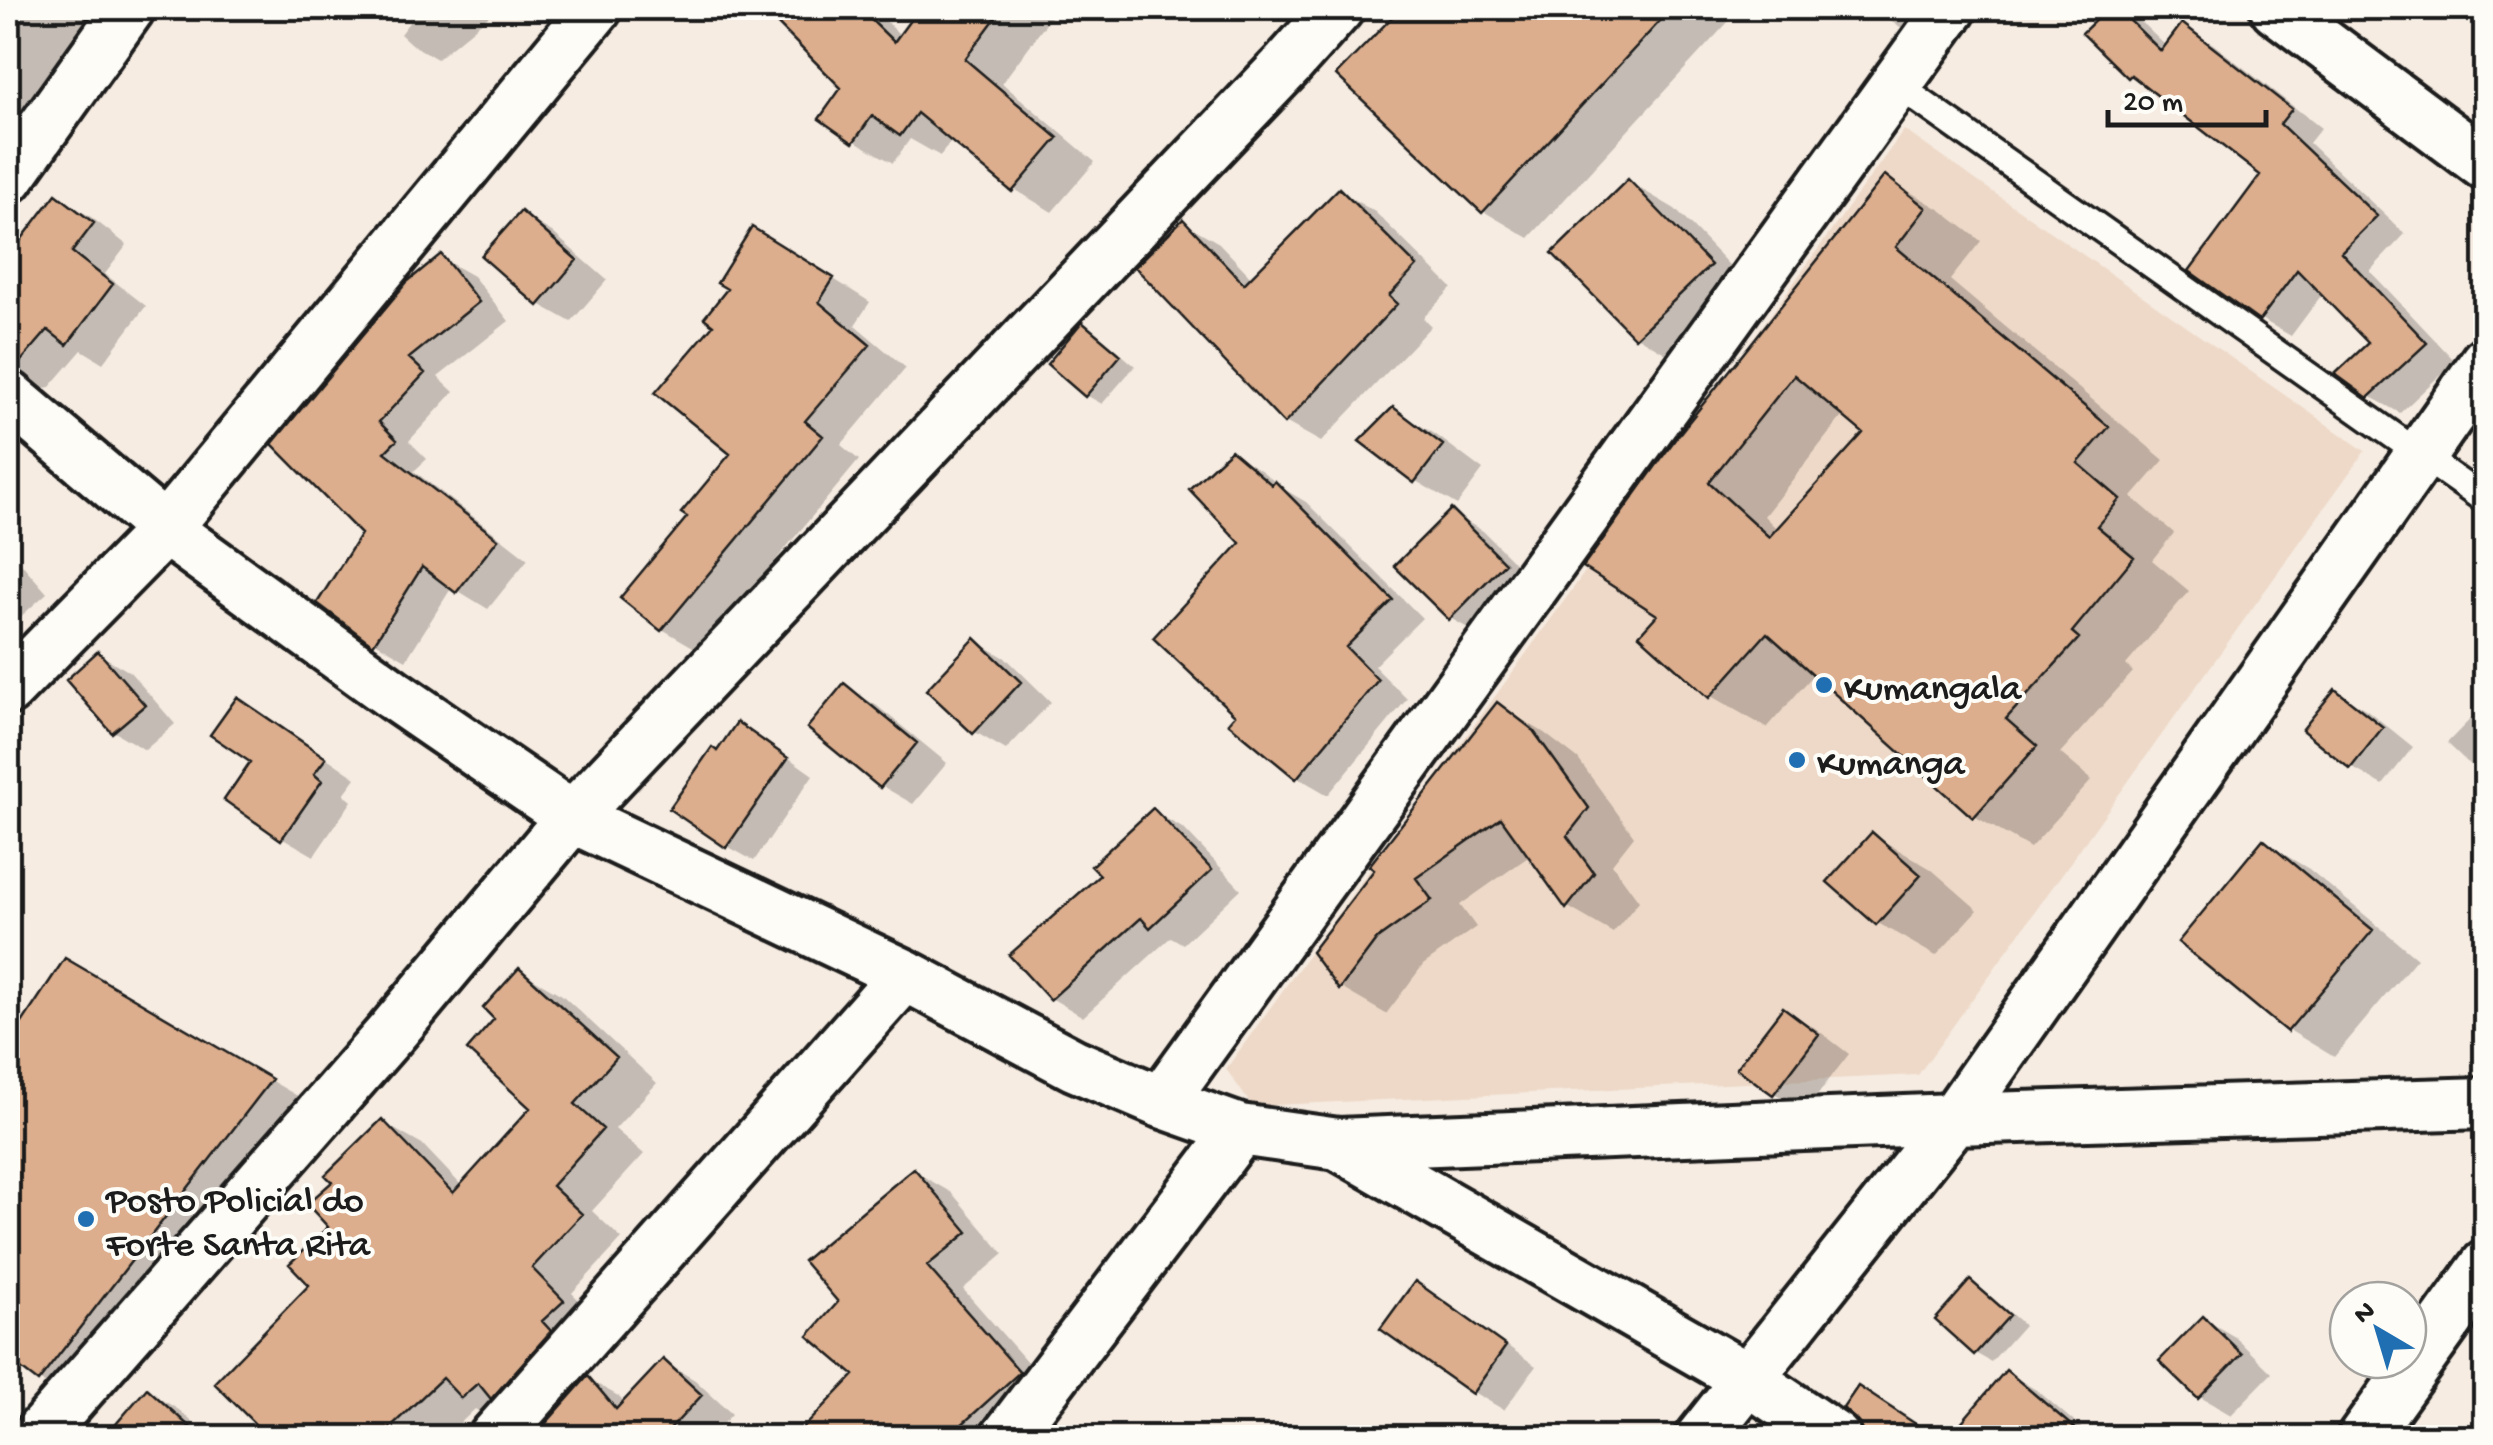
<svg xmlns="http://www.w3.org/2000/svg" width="2493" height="1445" viewBox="0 0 2493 1445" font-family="'Gochi Hand',sans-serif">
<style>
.built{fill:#eed9c8}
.shadow{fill:#0003;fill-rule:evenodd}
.building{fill:#dcae8d;stroke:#1c1c1c;stroke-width:2.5;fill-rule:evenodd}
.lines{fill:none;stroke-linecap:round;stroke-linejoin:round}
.service-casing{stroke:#1c1c1c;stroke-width:32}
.minor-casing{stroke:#1c1c1c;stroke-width:58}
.service{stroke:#fdfcf7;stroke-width:25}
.minor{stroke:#fdfcf7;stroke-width:50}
.poi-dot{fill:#1f6fb2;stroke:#fdfcf7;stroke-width:4}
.labels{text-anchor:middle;stroke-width:8;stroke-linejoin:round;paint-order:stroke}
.poi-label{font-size:38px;fill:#1c1c1c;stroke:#fdfcf7;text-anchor:start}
</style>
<rect width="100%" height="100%" fill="#f6ece2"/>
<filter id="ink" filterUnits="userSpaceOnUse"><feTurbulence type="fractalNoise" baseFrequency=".01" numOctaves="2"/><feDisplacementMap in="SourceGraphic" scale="20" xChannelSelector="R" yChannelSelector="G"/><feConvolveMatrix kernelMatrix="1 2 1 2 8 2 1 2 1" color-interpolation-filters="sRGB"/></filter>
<g filter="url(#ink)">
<path class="built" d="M1904 130 2365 451 1918 1075 1252 1106 1226 1069Z"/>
<path class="shadow" d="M8 8H100L8 175Z
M420 8H498L437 59 411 44 400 34Z
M503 8H528L520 17Z
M766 8H873L901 36 922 8H1085L1070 22 1054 13 1002 83 1095 162 1052 212 1014 189 953 139 940 156 910 139 893 163 855 141 823 118 845 88Z
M1404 8H1741L1529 238 1483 211 1340 75Z
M1872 8H1923L1904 29 1881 16Z
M2111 8 2142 23 2167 47 2183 26 2213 44 2321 128 2309 143 2405 234 2370 271 2455 361 2400 413 2369 396 2371 343 2323 293 2291 336 2261 319 2263 175 2159 93 2130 76 2086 33Z
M1886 178 1941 210 1981 241 1950 280 2164 460 2132 497 2174 533 2152 560 2189 591 2126 665 2133 672 2060 753 2092 780 2030 848 1974 816 1815 673 1767 728 1711 696 1661 614 1586 566ZM1844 414 1866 432 1778 530 1764 516Z
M1629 182 1675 209 1755 292 1682 363 1636 336Z
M1339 191 1375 212 1452 288 1423 318 1431 326 1321 442 1285 422 1183 222 1219 243 1253 279Z
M57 197 91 217 127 245 105 274 146 306 103 363 82 350 50 387 32 390 8 375V261Z
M521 214 552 232 607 280 571 322 539 304Z
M791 252 870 302 855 325 906 368 841 445 859 460 700 651 662 629 691 517 733 454Z
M441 258 473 276 509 321 438 377 454 392 409 441 427 459 414 471 528 559 488 609 452 587 406 660 375 642 320 603 364 534 276 444Z
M1083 325 1098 334 1135 366 1102 404 1086 395Z
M1394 410 1435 434 1483 470 1457 505 1416 481 1363 440Z
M1232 453 1262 471 1282 488 1306 502 1422 618 1374 666 1407 699 1328 795 1297 777 1238 715 1243 543Z
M1451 513 1483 531 1535 583 1482 636 1450 618Z
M8 548 47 593 8 628Z
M976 641 1007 659 1051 702 1006 750 975 732Z
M99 654 130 672 175 724 145 750 113 731Z
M844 687 876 705 947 763 913 804 882 786 811 728Z
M2336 692 2367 710 2413 747 2383 785 2351 767Z
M238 700 269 718 356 778 344 794 352 801 314 856 283 838 253 761Z
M2486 703V780L2447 743Z
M1497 705 1543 732 1578 759 1634 836 1612 864 1639 901 1613 933 1568 907 1531 855 1460 905 1476 927 1423 965 1386 1014 1341 988 1314 952Z
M738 726 765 741 813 775 754 861 727 846 718 754Z
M1153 811 1184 829 1241 889 1183 944 1171 937 1083 1017 1051 998 1103 875Z
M1873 835 1931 869 1978 910 1936 956 1878 923Z
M8 838 17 847 8 858Z
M2263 842 2309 869 2417 958 2334 1057 2289 1030 2181 941Z
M66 962 327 1113 96 1413 39 1380 8 1356V1049Z
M520 971 562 995 657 1083 615 1129 644 1154 592 1211 622 1239 572 1293 604 1326 520 1437 475 1409 445 1438H416L409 1434 406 1438H273L312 1285 331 1227 336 1182 382 1122 424 1146 462 1186 534 1108 498 1019Z
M1784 1010 1815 1028 1849 1054 1805 1111 1774 1093Z
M914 1171 952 1193 1004 1254 963 1289 1056 1395 1009 1438H835L857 1375 841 1302Z
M1970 1284 1986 1292 2024 1325 1991 1362 1975 1353Z
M1415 1285 1447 1303 1536 1366 1504 1410 1473 1392Z
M2204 1319 2235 1337 2272 1373 2231 1415 2200 1397 2163 1361Z
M664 1362 695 1380 732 1414 710 1438H536L588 1379 620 1397 625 1403Z
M2007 1373 2038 1391 2093 1438H1951Z
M148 1391 179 1410 210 1438H107Z"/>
<path class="building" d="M762 8H859L894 42 919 8H1003L965 59 1058 138 1012 192 917 113 900 136 872 116 853 143 819 119 841 88Z
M1401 8H1672L1482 213 1336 75Z
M2108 8H2117L2161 51 2182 23 2292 109 2280 124 2377 216 2341 252 2427 343 2368 398 2335 374 2368 343 2297 270 2259 321 2189 271 2260 175 2131 75 2128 78 2082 33Z
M1885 175 1926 208 1896 247 2109 427 2078 463 2120 499 2097 526 2134 557 2072 632 2079 638 2006 719 2037 746 1973 818 1767 633 1709 698 1639 635 1657 615 1583 567 1676 438ZM1794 375 1863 433 1769 537 1709 482Z
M1628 179 1711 265 1635 338 1552 253Z
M1339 188 1417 266 1389 296 1397 304 1284 424 1135 267 1183 219 1244 284Z
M56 194 94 223 72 252 113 284 67 345 48 330 15 368H8V257Z
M521 211 577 260 538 306 481 256Z
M752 227 834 278 819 302 870 345 805 421 823 436 661 631 620 598 687 517 681 513 730 454 655 393 713 325 704 318 727 289 717 283Z
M441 254 479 302 409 358 425 373 379 422 397 440 385 452 498 539 456 593 422 567 373 645 317 603 361 534 272 444 407 282Z
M1082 322 1121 355 1085 397 1047 364Z
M1393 407 1443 445 1414 483 1359 441Z
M1231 450 1272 485 1275 481 1393 600 1346 647 1378 680 1296 779 1228 723 1235 715 1153 638 1240 543 1189 489Z
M1451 509 1505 563 1449 620 1394 566Z
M975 638 1021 682 973 734 926 690Z
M98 651 145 705 112 733 66 680Z
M844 683 917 743 880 788 807 728Z
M2335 689 2383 727 2350 769 2302 730Z
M237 697 326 758 314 774 322 781 281 840 224 800 250 762 210 735Z
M1497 702 1532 729 1589 808 1567 836 1594 873 1566 909 1501 818 1416 878 1432 900 1377 939 1339 990 1311 952 1374 870 1369 866Z
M737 722 788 758 726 848 669 809 712 747 717 751Z
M1153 808 1212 870 1150 928 1141 918 1050 1000 1009 955 1100 875 1091 866Z
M1872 832 1921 875 1876 925 1827 882Z
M2263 839 2373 930 2287 1032 2178 942Z
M65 958 272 1079 38 1382 8 1359V1044Z
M519 968 617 1057 575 1104 603 1129 552 1186 582 1214 532 1268 564 1301 542 1321 551 1331 491 1399 478 1383 461 1398 442 1378 379 1438H269L214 1383 309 1285 289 1264 328 1227 307 1204 332 1182 325 1175 382 1119 453 1193 530 1108 467 1050 494 1019 483 1008Z
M1783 1007 1819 1034 1773 1095 1736 1068Z
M914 1168 968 1232 927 1266 1020 1372 947 1438H794L854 1375 808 1336 838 1302 803 1261Z
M1970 1280 2010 1315 1974 1355 1935 1320Z
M1415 1281 1506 1346 1472 1394 1380 1329Z
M2203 1316 2242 1354 2198 1399 2159 1361Z
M663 1359 702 1395 662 1438H533L588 1376 616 1409Z
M2006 1370 2086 1438H1948Z
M1858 1386 1937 1438H1863L1860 1425 1843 1408Z
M147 1388 202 1438H104Z"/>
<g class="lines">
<defs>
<path id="service" d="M1896 84 2486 501"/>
<path id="minor" d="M2276 8 2486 165
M8 178 129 8
M8 396 165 529 394 695 572 817 905 975 1074 1065 1161 1102 1240 1130 1338 1144 1954 1119 2486 1103
M8 689 165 529 596 8
M1161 1102 1951 8
M1338 1144 1748 1379 1835 1438
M36 1438 391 1033 572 817 1288 64 1338 8
M494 1438 905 975
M1006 1438 1240 1130
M1701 1438 1954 1119 2486 362
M2363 1438 2486 1266"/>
</defs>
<use href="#service" class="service-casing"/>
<use href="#minor" class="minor-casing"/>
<use href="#service" class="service"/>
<use href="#minor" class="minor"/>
</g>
</g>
<g class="poi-dot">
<circle cx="1824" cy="685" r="10"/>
<circle cx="1797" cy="760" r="10"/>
<circle cx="86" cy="1219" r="10"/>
</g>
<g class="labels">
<g class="poi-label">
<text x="1844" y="698">Kumangala</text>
<text x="1817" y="773">Kumanga</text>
<text x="106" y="1210">Posto Policial do<tspan x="106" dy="44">Forte Santa Rita</tspan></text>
</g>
</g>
<rect width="2493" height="1445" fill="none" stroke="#fdfcf7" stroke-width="40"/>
<rect x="20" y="20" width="2453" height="1405" fill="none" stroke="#1c1c1c" stroke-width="4" filter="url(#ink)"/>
<g transform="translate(2378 1330) rotate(322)"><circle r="48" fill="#fdfcf7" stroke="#a3a29f" stroke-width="2.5"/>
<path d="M0-8L18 38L0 25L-18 38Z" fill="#1f6fb2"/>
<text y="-15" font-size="28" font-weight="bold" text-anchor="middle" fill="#1c1c1c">N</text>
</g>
<path d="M2108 110v15h158v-15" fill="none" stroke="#1c1c1c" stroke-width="5"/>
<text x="2123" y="110" font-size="30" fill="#1c1c1c" stroke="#fdfcf7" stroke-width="8" paint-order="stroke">20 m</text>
</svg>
